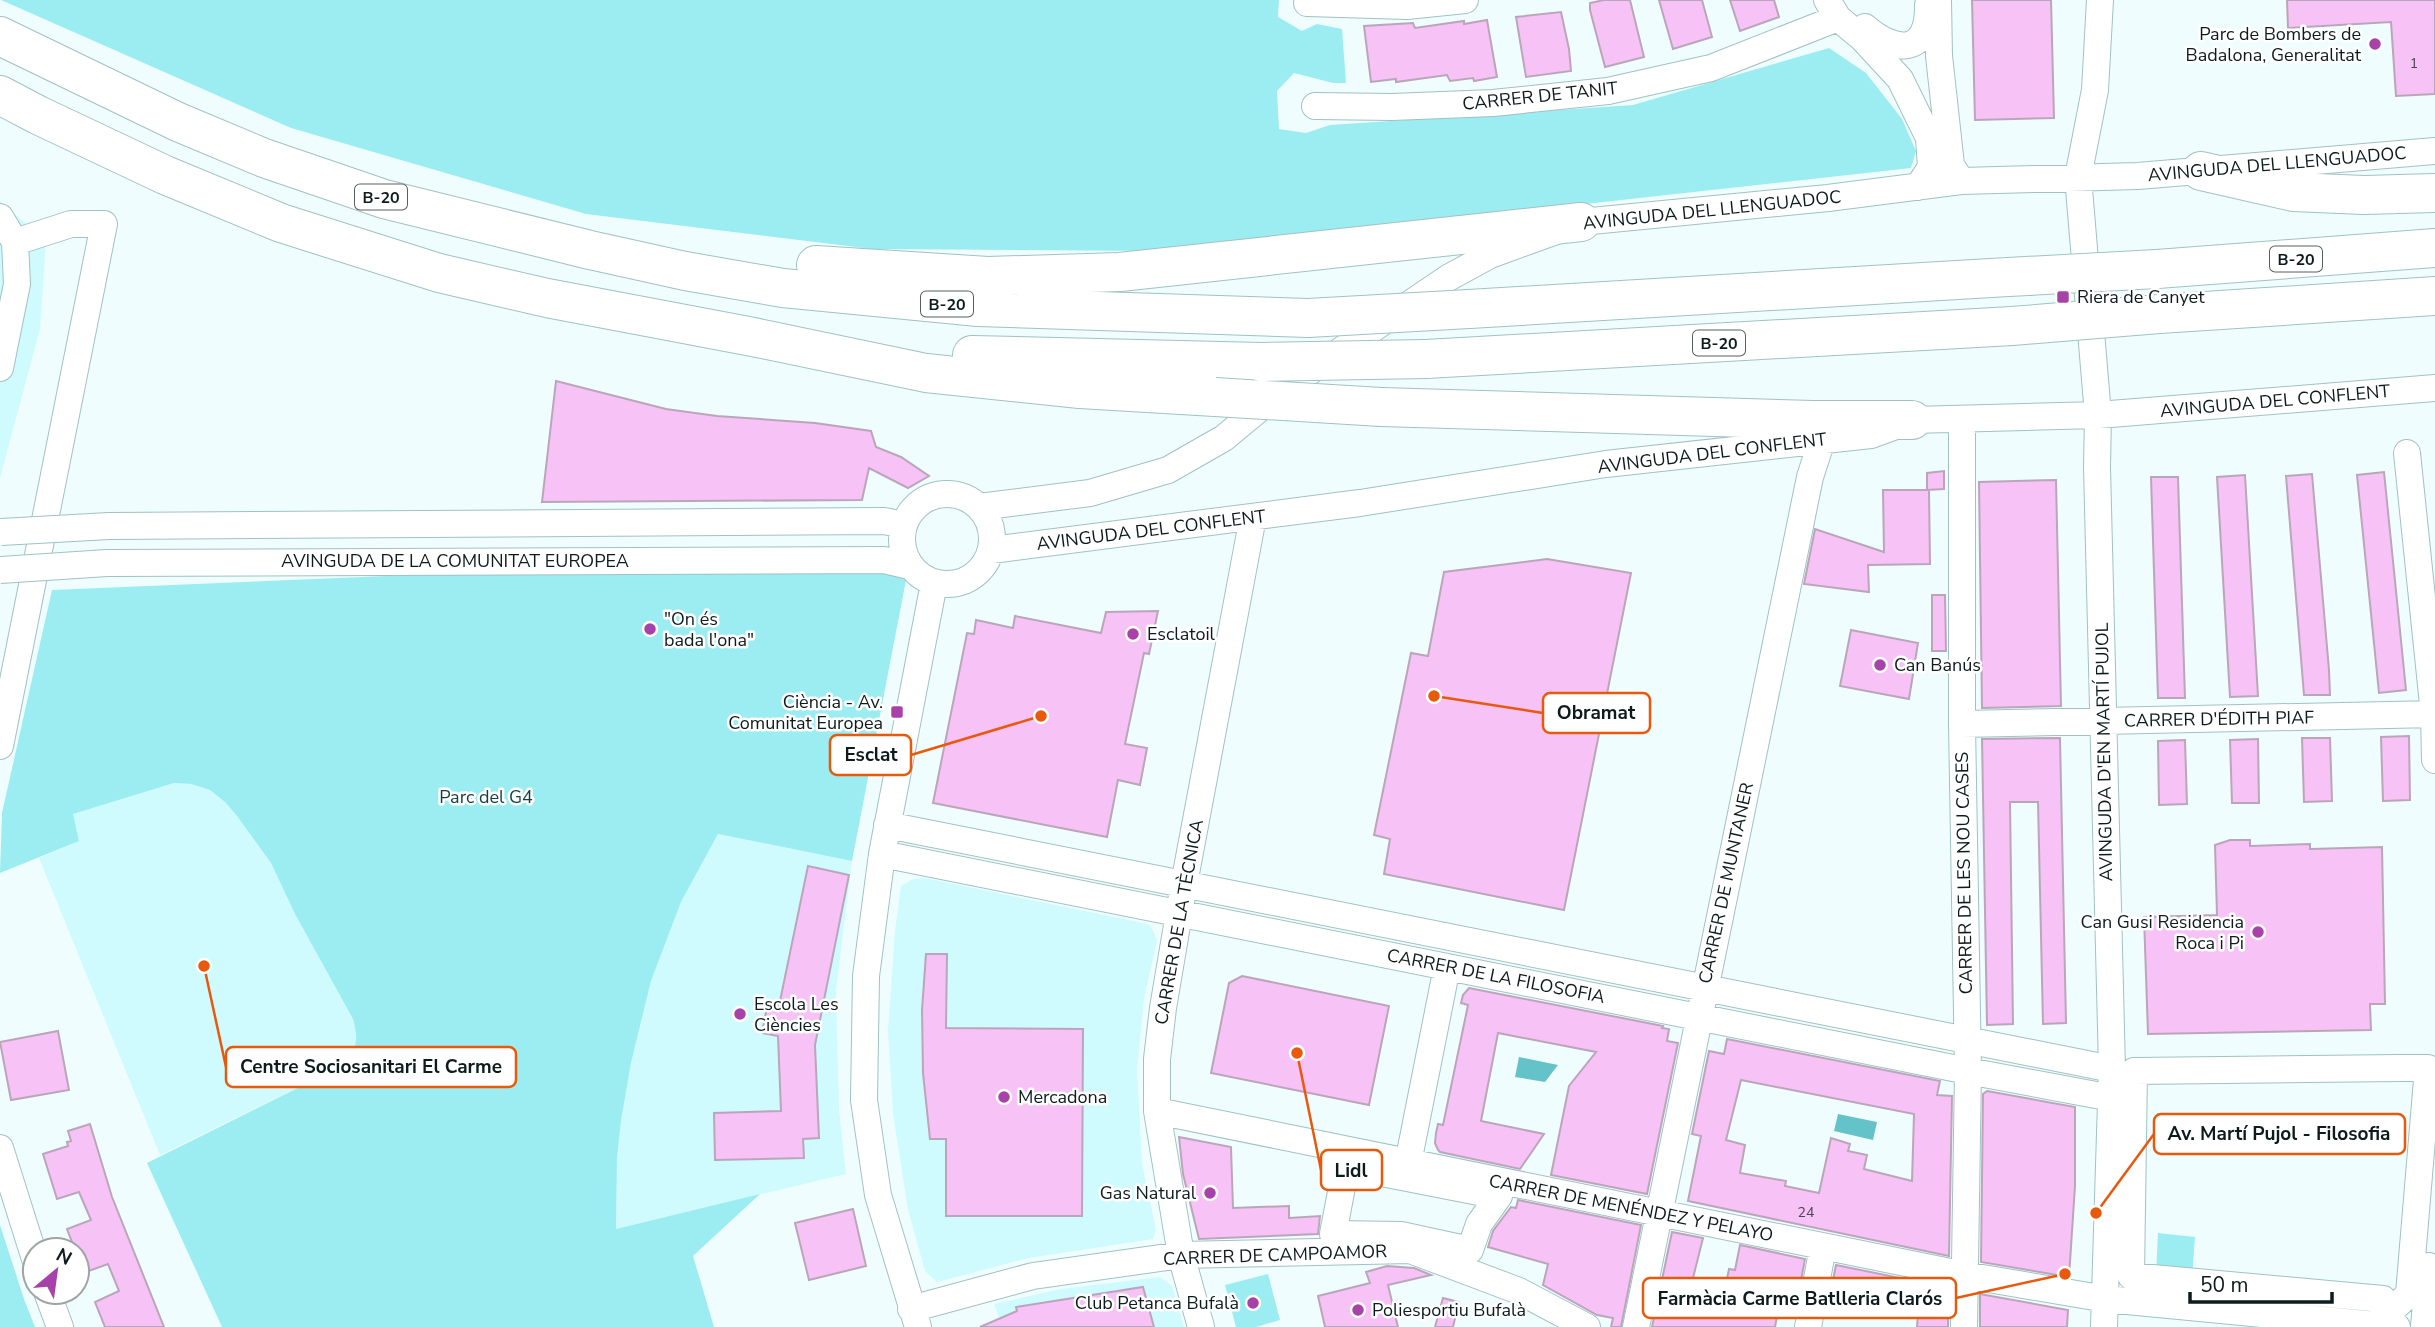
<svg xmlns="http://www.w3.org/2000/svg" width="2435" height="1327" viewBox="0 0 2435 1327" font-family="'Nunito Sans',sans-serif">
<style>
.built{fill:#cffbfe}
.green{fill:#9cedf1}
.water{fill:#63c3c8}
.building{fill:#f7c2f6;stroke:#baa6ba;stroke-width:2;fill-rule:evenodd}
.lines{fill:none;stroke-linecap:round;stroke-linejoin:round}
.minor-casing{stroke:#a1c1c3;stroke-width:28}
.highway-casing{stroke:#a1c1c3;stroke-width:40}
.minor{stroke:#fff;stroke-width:26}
.highway{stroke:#fff;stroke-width:38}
.minor-bridge-casing{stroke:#a1c1c3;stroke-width:28;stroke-linecap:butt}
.highway-bridge-casing{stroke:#a1c1c3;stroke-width:40;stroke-linecap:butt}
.minor-bridge{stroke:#fff;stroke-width:26}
.highway-bridge{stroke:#fff;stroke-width:38}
.poi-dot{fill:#a743a8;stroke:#fff;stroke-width:2.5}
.labels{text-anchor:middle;stroke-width:5;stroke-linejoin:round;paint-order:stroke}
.number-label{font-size:14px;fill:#484552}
.shield{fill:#fff;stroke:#565f5f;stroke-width:2}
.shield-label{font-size:16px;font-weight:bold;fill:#0e1b1b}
.poi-label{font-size:18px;fill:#0e1b1b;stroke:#fff;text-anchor:start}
.street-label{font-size:18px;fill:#0e1b1b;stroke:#fff}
.park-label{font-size:18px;fill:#123f42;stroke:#fff}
.leader{fill:none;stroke:#e8590c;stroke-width:2.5}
.callout-dot{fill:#e8590c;stroke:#fff;stroke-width:2.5}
.callout{fill:#fff;stroke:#e8590c;stroke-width:2.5}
.callout-label{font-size:19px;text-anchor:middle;font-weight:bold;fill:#0e1b1b}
</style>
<rect width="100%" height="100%" fill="#f0fdfe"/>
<path class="built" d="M0 201 46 241 40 329 0 478Z
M174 783 191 784 210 790 225 802 237 816 271 863 295 914 353 1019 358 1037 354 1050 344 1065 160 1155 39 858 79 841 72 814Z
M718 834 852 861 836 991 839 1109 846 1174 616 1229 617 1158 621 1121 631 1063 651 981 681 902Z
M925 878 1148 924 1152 928 1157 940 1144 1000 1137 1069 1142 1163 1156 1230 1153 1239 1029 1258 937 1282 925 1271 908 1210 893 1114 888 1031 895 931 901 886 913 879Z
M1160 1277 1172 1286 1184 1327H1003L994 1304 1061 1289Z"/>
<path class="green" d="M1 0H1279L1278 17 1302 31 1317 24 1342 29 1346 83H1333L1294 73 1277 91 1279 129 1306 133 1330 125 1633 105 1829 48 1866 73 1902 119 1916 151 1911 168 1159 251 872 249 586 214 291 128Z
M888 573 902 576 906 580 852 861 718 834 681 902 651 981 631 1063 621 1121 617 1158 616 1229 760 1194 693 1256 714 1327H222L147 1163 344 1065C357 1046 359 1041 353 1019L295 914 271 863 237 816 225 802 210 790 191 784 174 783 73 814 79 841 0 873 2 813 52 590 433 574Z
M0 1225 24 1299 35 1327H0Z
M2158 1233 2195 1237 2192 1278 2156 1275Z
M1268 1274 1280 1320 1256 1327H1236L1225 1285Z"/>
<path class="water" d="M1519 1057 1558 1065 1545 1082 1515 1077Z
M1838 1114 1877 1122 1873 1140 1834 1131Z"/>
<path class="building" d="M1604 0H1630L1644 57 1605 67 1590 10V3Z
M1659 0H1702L1712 37 1673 49Z
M1730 0H1774L1779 17 1740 31Z
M1972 0H2051L2054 118 1975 120Z
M2287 0H2435V94L2396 96 2391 22 2288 28Z
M1561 12 1569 49 1571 71 1526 77 1516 17Z
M1487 20 1497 77 1474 81 1473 78 1450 81 1447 75 1396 82V79L1371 82 1364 26 1413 23 1415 28 1464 21V24Z
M556 381 666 409 717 416 815 423 871 431 876 447 901 457 929 476 908 488 869 468 862 500 542 502Z
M1944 471V489L1927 490V473Z
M2384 472 2406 690 2379 693 2357 475Z
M2312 474 2329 670 2330 695H2304L2286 476Z
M2245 475 2258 696 2230 697 2217 477Z
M2151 477H2178L2185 698H2158Z
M2056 480 2061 706 1982 708 1979 482Z
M1883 490H1929L1930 564 1868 565 1869 592 1804 584 1815 529 1884 552Z
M1547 559 1631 573 1564 910 1384 874 1390 839 1374 835 1411 653 1428 656 1444 572Z
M1932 595H1945L1946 651H1932Z
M1158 611 1149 654 1144 653 1125 744 1147 748 1140 785 1118 780 1107 837 933 803 967 633 974 634 976 620 1013 628 1015 616 1101 633 1106 612Z
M1851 630 1918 643 1909 699 1840 686Z
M2409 736 2410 800 2383 801 2381 737Z
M2060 738 2066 1023 2043 1024 2038 802H2010L2013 1024 1987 1025 1982 739Z
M2302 738H2330L2332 801 2304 802Z
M2258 739 2259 803H2232L2230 740Z
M2185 740 2187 804 2159 805 2158 741Z
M2230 840H2250V846L2310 844V849L2382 847 2385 1004H2370L2371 1030 2148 1034 2144 917 2217 915 2215 845Z
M808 866 849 875 815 1045 819 1138 803 1139 804 1158 715 1160 714 1113 781 1111 778 1036 762 1033 768 1002 779 1006Z
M926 954H947L946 1028 1083 1029 1082 1216H946V1139H930L923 1073 922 1010Z
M1242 976 1389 1006 1369 1105 1211 1073 1229 983Z
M1469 988 1663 1026 1662 1028 1669 1029 1667 1041 1678 1043 1647 1194 1551 1175 1569 1086 1596 1052 1498 1033 1481 1121 1544 1134 1520 1169 1440 1152 1438 1150 1435 1143 1436 1133 1438 1124 1443 1125 1468 1005 1461 1003 1463 995Z
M58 1031 69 1090 11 1100 0 1042Z
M1727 1039 1940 1081 1937 1095 1952 1096 1949 1256 1688 1201 1701 1136 1692 1134 1709 1051 1724 1054ZM1741 1080 1914 1114 1912 1181 1864 1169 1867 1155 1848 1151 1850 1144 1831 1138 1819 1193 1785 1186 1786 1181 1740 1173 1745 1145 1726 1140Z
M1987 1091 2075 1107V1186L2069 1277 1981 1262 1983 1094Z
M90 1124 112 1197 164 1327H105L95 1302 119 1291 108 1264 83 1273 77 1250H75L67 1229 91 1220 79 1192 57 1199 43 1154 68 1146 67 1142 71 1141 68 1131Z
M1179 1137 1231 1147 1233 1208 1289 1206V1218L1320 1216 1318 1234 1199 1239 1183 1174Z
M1518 1200 1641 1225 1621 1327H1611L1613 1318 1597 1315 1543 1285 1548 1264 1488 1247 1493 1231 1511 1207 1516 1208Z
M853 1209 866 1266 809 1280 795 1223Z
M1672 1232 1703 1238 1691 1286 1724 1294 1729 1269 1735 1270 1740 1245 1805 1259 1799 1291 1782 1289 1775 1327H1652Z
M1836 1265 1949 1288 1948 1327H1917L1918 1314 1897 1310V1307L1830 1295Z
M1387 1266 1414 1268 1431 1275 1388 1285 1398 1327H1325L1318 1296 1370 1283 1366 1272Z
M1143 1287 1154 1327H980L1017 1311 1016 1307Z
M1980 1294 2068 1310 2067 1327H1980Z
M1443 1298 1459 1302 1453 1327H1435Z"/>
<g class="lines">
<defs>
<path id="minor" d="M1827 0 1838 18 1862 38 1900 79 1929 138 1931 167 1918 187
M1938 0 1939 56 1951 165 1961 181
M2100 0 2095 90 2078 177 2098 415 2097 467 2112 1069 2104 1327
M1307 3 1407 6 1465 0
M1865 27C1896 54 1929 55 1928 5
M1315 106 1392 107 1493 103 1608 91 1711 68 1838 18
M0 217 15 242 17 284 0 368
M1962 419V724L1968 1071 1964 1327
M2407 453 2434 714 2435 760
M902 539a45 45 0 1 1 90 0a45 45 0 1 1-90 0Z
M979 507 1090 493 1168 470 1224 438 1278 393 1448 278 1490 255 1581 222 1828 198 1961 181 2138 176 2435 151
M109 526 884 521 904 525
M992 550 1360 503 1606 464 1871 435 1912 420 2098 415 2435 388
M107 563 884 560 910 566
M1962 724 2435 714
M0 746 104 224H71L15 242
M887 825 2112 1069
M882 854 1968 1071 2112 1098
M2400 1068H2428L2409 1294 2394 1308H2383V1299L2131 1276 2134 1071Z
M1157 1111 1965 1275 2106 1299 2397 1327
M0 1148 35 1259
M1408 1163 1447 967
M1346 1166 1499 1196 1479 1224 1470 1250 1401 1235 1333 1234Z
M47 1292 60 1327
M911 1309 1033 1276 1181 1255 1410 1250 1519 1291 1587 1327
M918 1327 878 1195 864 1100 866 976 882 854 934 583
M1201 1327 1181 1255 1157 1111V1059L1163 1008 1184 884 1253 517
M1636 1327 1810 477 1822 440
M1808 1327 1823 1247
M2424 1327 2429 1266"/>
<path id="highway" d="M0 36 178 122 264 158 384 199 590 250 685 271 783 288 978 307 1308 318
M0 95 38 115 165 175 281 223 439 273 547 298 753 337 926 373 1080 389 1215 397
M2201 171 2293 192 2364 195 2435 193
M816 265 988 276 1120 272 1581 222
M2157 269 2435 248
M1469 309 2008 277
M2159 314 2435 296
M972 355 1262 362
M1426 359 2012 326
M1381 407 1813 420H1912"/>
</defs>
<use href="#minor" class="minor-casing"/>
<use href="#highway" class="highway-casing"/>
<use href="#minor" class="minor"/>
<use href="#highway" class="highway"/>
<defs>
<path id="minor-bridge" d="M1 532 109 526
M0 570 107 563"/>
<path id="highway-bridge" d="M2008 277 2157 269
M1308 318 1469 309
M2012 326 2159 314
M1262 362 1426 359
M1215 397 1381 407"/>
</defs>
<use href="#minor-bridge" class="minor-bridge-casing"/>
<use href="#highway-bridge" class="highway-bridge-casing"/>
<use href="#minor-bridge" class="minor-bridge"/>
<use href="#highway-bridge" class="highway-bridge"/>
</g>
<g class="poi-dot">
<circle cx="2375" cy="44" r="7"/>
<rect x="2056" y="290" width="14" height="14" rx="3.5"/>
<circle cx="650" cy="629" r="7"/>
<circle cx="1133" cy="634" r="7"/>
<circle cx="1880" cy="665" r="7"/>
<rect x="890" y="705" width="14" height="14" rx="3.5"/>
<circle cx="2258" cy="932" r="7"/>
<circle cx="740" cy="1014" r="7"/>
<circle cx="1004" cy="1097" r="7"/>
<circle cx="1210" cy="1193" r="7"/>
<circle cx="1253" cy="1303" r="7"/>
<circle cx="1358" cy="1310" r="7"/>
</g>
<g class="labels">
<g class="number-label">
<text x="2414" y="68">1</text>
<text x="1806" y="1217">24</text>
</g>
<g class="shield">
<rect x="355" y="184.5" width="52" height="25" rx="5"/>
<rect x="2270" y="246.5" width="52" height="25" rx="5"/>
<rect x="921" y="291.5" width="52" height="25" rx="5"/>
<rect x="1693" y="330.5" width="52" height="25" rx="5"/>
</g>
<g class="shield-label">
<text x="381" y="203">B-20</text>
<text x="2296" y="265">B-20</text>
<text x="947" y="310">B-20</text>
<text x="1719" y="349">B-20</text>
</g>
<g class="poi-label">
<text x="2361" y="40" text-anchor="end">Parc de Bombers de<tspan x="2361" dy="21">Badalona, Generalitat</tspan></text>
<text x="2077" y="303">Riera de Canyet</text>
<text x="664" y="625">"On és<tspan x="664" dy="21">bada l'ona"</tspan></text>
<text x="1147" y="640">Esclatoil</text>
<text x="1894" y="671">Can Banús</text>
<text x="883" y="708" text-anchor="end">Ciència - Av.<tspan x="883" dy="21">Comunitat Europea</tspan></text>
<text x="2244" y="928" text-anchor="end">Can Gusi Residencia<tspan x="2244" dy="21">Roca i Pi</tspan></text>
<text x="754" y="1010">Escola Les<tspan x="754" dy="21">Ciències</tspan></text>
<text x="1018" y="1103">Mercadona</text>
<text x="1196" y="1199" text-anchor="end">Gas Natural</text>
<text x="1239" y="1309" text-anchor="end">Club Petanca Bufalà</text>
<text x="1372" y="1316">Poliesportiu Bufalà</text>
</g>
<g class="street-label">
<text transform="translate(1540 96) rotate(-6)" y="6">CARRER DE TANIT</text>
<text transform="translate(2277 164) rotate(-5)" y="6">AVINGUDA DEL LLENGUADOC</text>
<text transform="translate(1712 210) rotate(-6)" y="6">AVINGUDA DEL LLENGUADOC</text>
<text transform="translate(2275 401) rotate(-5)" y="6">AVINGUDA DEL CONFLENT</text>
<text transform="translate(1712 453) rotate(-7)" y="6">AVINGUDA DEL CONFLENT</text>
<text transform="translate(1151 530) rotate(-7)" y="6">AVINGUDA DEL CONFLENT</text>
<text x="455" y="567">AVINGUDA DE LA COMUNITAT EUROPEA</text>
<text transform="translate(2219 719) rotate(-1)" y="6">CARRER D'ÉDITH PIAF</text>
<text transform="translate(2104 752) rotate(-91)" y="6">AVINGUDA D'EN MARTÍ PUJOL</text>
<text transform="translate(1964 873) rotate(-91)" y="6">CARRER DE LES NOU CASES</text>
<text transform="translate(1726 883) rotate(-78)" y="6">CARRER DE MUNTANER</text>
<text transform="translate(1179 922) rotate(-80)" y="6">CARRER DE LA TÈCNICA</text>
<text transform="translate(1496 976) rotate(11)" y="6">CARRER DE LA FILOSOFIA</text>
<text transform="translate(1631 1208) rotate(11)" y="6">CARRER DE MENÉNDEZ Y PELAYO</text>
<text transform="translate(1275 1255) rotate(-2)" y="6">CARRER DE CAMPOAMOR</text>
</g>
<g class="park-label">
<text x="486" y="803">Parc del G4</text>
</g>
</g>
<path class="leader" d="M1434 696L1543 713M1041 716L911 755M204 966L226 1067M2096 1213L2154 1134M1297 1053L1321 1170M2065 1274L1956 1298"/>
<g class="callout-dot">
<circle cx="1434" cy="696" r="7"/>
<circle cx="1041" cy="716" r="7"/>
<circle cx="204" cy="966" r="7"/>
<circle cx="2096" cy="1213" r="7"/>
<circle cx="1297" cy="1053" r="7"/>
<circle cx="2065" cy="1274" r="7"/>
</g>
<g class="callout">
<rect x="1543" y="693" width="107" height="40" rx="7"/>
<rect x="830" y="735" width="81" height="40" rx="7"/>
<rect x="226" y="1047" width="290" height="40" rx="7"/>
<rect x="2154" y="1114" width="251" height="40" rx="7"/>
<rect x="1321" y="1150" width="61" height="40" rx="7"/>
<rect x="1643" y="1278" width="313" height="40" rx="7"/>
</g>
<g class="callout-label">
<text x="1596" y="719">Obramat</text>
<text x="871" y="761">Esclat</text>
<text x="371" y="1073">Centre Sociosanitari El Carme</text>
<text x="2279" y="1140">Av. Martí Pujol - Filosofia</text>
<text x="1351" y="1177">Lidl</text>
<text x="1800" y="1305">Farmàcia Carme Batlleria Clarós</text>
</g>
<g transform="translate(56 1271) rotate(29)"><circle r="33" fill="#ffffff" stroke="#9fa4a4" stroke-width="2"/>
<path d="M0-5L12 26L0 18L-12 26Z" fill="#a743a8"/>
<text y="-10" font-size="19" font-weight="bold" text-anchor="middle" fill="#0e1b1b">N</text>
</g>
<path d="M2190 1292v10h142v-10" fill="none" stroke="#0e1b1b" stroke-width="3.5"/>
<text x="2200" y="1292" font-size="21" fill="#0e1b1b" stroke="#ffffff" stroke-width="5" paint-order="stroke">50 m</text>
</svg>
